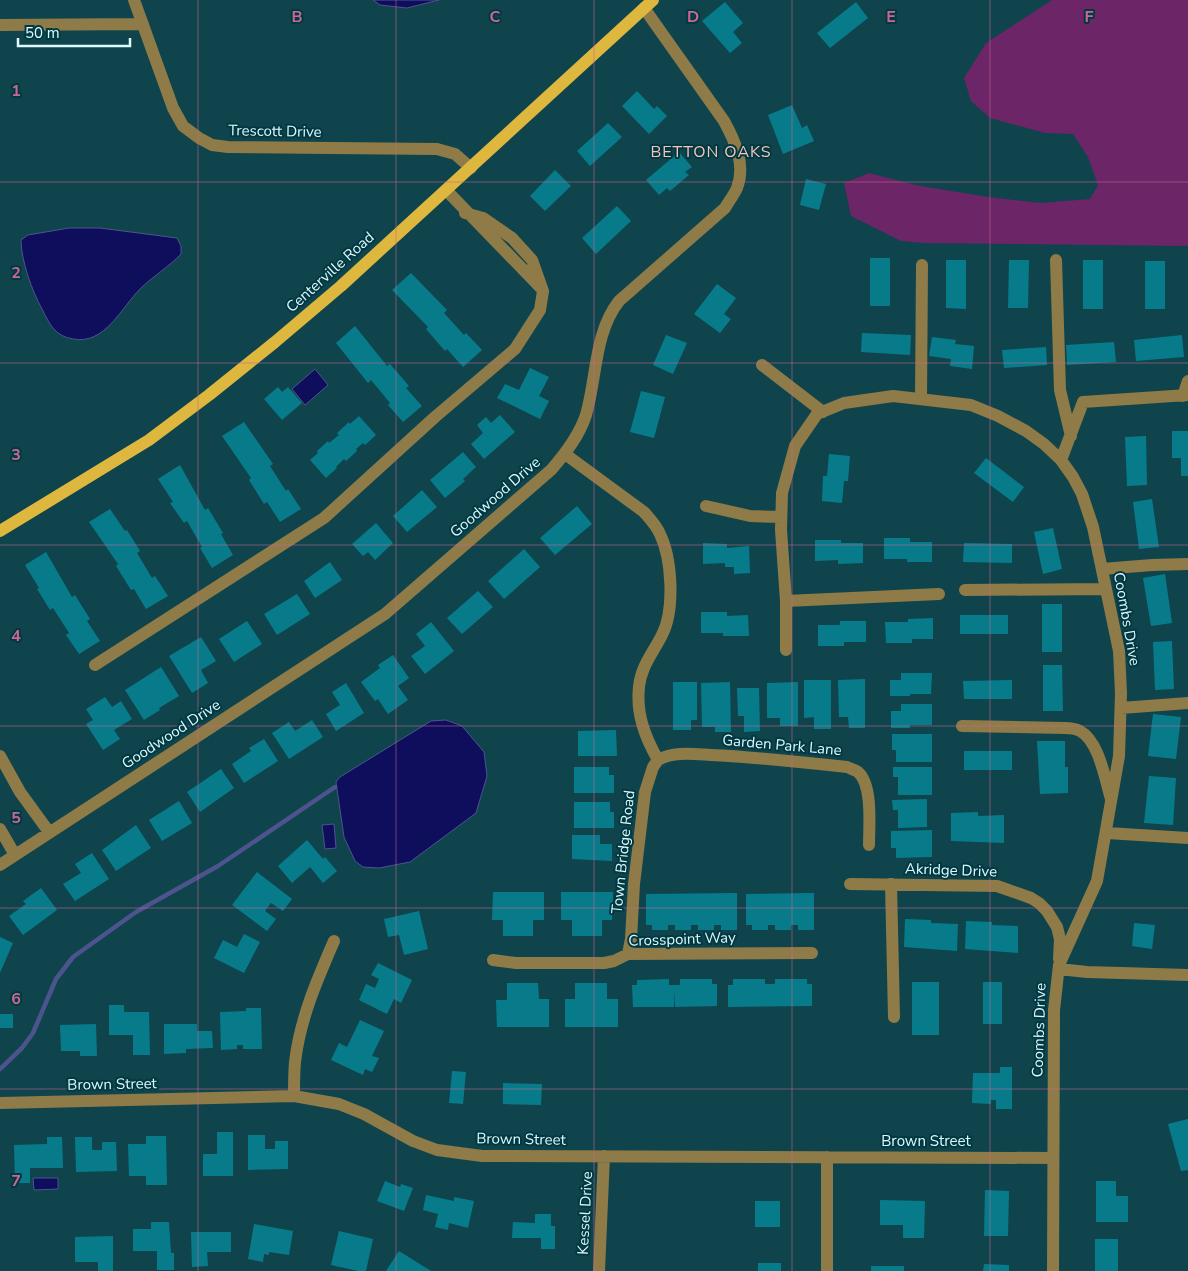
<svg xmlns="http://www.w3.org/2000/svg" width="1188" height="1271" viewBox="0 0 1188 1271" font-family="'Nunito Sans',sans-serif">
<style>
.green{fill:#6c2567}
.water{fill:#0e0e5d;stroke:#4d548d}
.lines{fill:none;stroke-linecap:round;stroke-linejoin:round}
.stream{stroke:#4d548d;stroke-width:4.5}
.building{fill:#087b8b}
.minor{stroke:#8e7b47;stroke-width:12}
.major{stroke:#deb73e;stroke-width:12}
.grid{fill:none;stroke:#cc6794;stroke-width:1;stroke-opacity:0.55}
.labels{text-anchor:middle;stroke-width:4;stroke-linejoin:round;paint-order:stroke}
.street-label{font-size:15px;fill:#dff9fe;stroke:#003942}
.neighbourhood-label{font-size:16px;letter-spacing:1px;fill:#f7c5bb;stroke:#003942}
.grid-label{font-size:16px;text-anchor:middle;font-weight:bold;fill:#cc6794;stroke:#003942;stroke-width:4;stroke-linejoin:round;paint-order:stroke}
</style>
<rect width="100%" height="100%" fill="#0f444d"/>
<path class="green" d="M1052 0H1188V246L924 243 901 241 851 216 844 183 869 173 915 185 988 197 1041 203 1090 199 1098 185 1088 157 1073 134 1045 133 990 118 971 101 964 78 986 43Z"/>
<path class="water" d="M373 0H439L407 8 380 5Z
M69 228H100L177 238 181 246V254C170 266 152 277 140 289 121 308 105 345 73 339 55 336 50 325 42 309 32 291 21 260 21 240L28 235Z
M315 369 328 385 305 405 292 389Z
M446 720 462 726 484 752 487 776 476 813 410 862 379 868 363 867 355 861 344 837 336 782 340 777 431 721Z
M334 824 336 848 325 849 322 825Z
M33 1178H58V1189L34 1190Z"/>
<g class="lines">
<path class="stream" d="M0 1069 22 1048 33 1033 56 979 73 957 136 912 218 866 335 787"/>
</g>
<path class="building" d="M725 2 743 23 733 32 742 43 730 53 702 21Z
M856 2 868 18 830 48 817 33Z
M637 91 654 109 657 106 667 116 649 134 622 106Z
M792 105 802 128 807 125 814 141 783 154 768 115Z
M608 123 622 137 590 166 577 151Z
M679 152 692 167 685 172 689 175 670 191 667 188 659 195 646 180Z
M555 170 571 186 545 211 530 196Z
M806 179 826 184 819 210 800 205Z
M617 206 631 221 596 254 582 238Z
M870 258H890V306H870Z
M946 260H966V309L946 308Z
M1009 260H1029L1028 308H1008Z
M1083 260H1103V309H1083Z
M1145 261H1165V309H1145Z
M411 273 447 310 444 313 464 335 466 333 482 350 463 367 447 349 445 351 426 329 428 327 392 290Z
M717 284 736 298 724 314 731 319 720 333 694 314Z
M355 326 387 366 390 364 409 386 406 388 422 406 403 422 388 405 390 403 371 380 368 383 336 343Z
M862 333 911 335 910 355 861 352Z
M666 335 687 343 673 374 653 365Z
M1182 335 1184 357 1136 361 1134 340Z
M932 337 956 340 955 344 974 346 972 369 950 366 951 359 929 356Z
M1114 342 1116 362 1067 365 1066 345Z
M1046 347 1047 365 1004 368 1002 350Z
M530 368 549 377 539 396 549 401 540 419 497 398 505 384 519 390Z
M278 387 282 392 288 387 302 403 282 420 264 399Z
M641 391 665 397 654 438 630 432Z
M500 415 515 432 484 459 471 444 483 433 477 425 486 417 491 423Z
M359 416 376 435 365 445 363 443 356 449 357 451 346 461 344 459 336 467 337 468 326 478 310 460 318 453 317 451 328 441 329 443 339 435 337 433 349 422 350 424Z
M244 422 273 464 270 466 286 491 288 489 301 509 280 522 267 502 264 504 249 480 251 478 222 436Z
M1172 431H1188V476H1181V458H1172Z
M1146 436 1147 485 1127 486 1125 437Z
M463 452 476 467 463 479 465 481 445 498 430 480Z
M829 454 850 456 848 481H844L842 503 822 501 823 476H827Z
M986 458 1024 487 1013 502 974 473Z
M180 465 205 510 208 508 223 533 221 534 233 555 212 568 200 548 202 547 187 521 184 523 170 503 173 502 158 479Z
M422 490 437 507 407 532 393 516Z
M1152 499 1159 547 1139 549 1133 502Z
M577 506 592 524 555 555 540 538Z
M110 509 125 531 127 530 140 551 137 553 152 578 155 576 168 596 146 609 134 589 131 590 116 566 118 564 89 522Z
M376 523 393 543 375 560 368 552 363 556 352 544Z
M1053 528 1062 569 1043 574 1034 532Z
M884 538H910V542H932V562H907V559H884Z
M815 540H841V543H863V563L838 564V560L815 561Z
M703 543 727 544V548L749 546 750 573 734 574V567H725V563L703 564Z
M964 543 1012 544V563L963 562Z
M524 549 540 567 504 599 488 581Z
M46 552 72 597 75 595 90 619 87 621 100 641 79 654 66 635 69 633 53 608 50 610 37 589 39 588 25 565Z
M330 562 342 580 315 598 304 581Z
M1165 574 1172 623 1151 626 1143 578Z
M478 591 493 607 462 634 447 618Z
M297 594 310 614 277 635 264 614Z
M1042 604H1062V652H1042Z
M701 612H727V616L748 615 749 636H723V633H701Z
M960 615H1008V634H960Z
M933 618V639H912V643H886L885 622H908V619Z
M247 621 262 644 234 662 219 639Z
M840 621H866V642H844V646H818V625H840Z
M431 622 454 651 425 674 411 656 425 646 416 634Z
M201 637 216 661 201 670 208 683 192 693 169 656Z
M1172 641 1174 689 1155 690 1153 642Z
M393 655 409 678 398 686 408 700 388 714 378 699 375 701 361 682 380 668 378 665Z
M1043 665H1062L1063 711H1043Z
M161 667 179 696 159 708 160 710 144 720 125 690Z
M901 673H932L931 694H910V696H890V680H901Z
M865 679V728H849L848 717H839L838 680Z
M804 680H831V729H814V717L804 718Z
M1012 680V699H964L963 681Z
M673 682H697V720H691V730H673Z
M730 682 731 732H715V727H702L701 683Z
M798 682V726H780V718H767V683Z
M346 683 364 713 336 731 326 714 340 705 332 692Z
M737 688H759L760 731 744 732V716H738Z
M105 697 112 707 121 701 132 719 114 730 120 739 103 750 86 724 93 720 86 709Z
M901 704H932V725H910V728H891V711H901Z
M1153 714 1181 717 1176 759 1148 756Z
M312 720 323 737 289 759 272 733 289 722 295 731Z
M616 730 617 756H578V731Z
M892 734H932V762H896V750H892Z
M264 739 278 761 244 783 232 764 251 751 249 748Z
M1037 741H1065V767H1068V793L1040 794Z
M964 751H1012V770H964Z
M574 767H609V775H614V793H574Z
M893 767H932V795H898V777H893Z
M221 769 234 788 200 812 187 792Z
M1149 776 1176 778 1173 825 1144 823Z
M927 799V827L898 828V810H893L892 800Z
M179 801 192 823 162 841 149 820Z
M574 802H610V812H614V828H574Z
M978 812V816L1004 815V843L951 841V813Z
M136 825 151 848 116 871 102 850Z
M932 830V857L896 858V848H891V831Z
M572 835H600V844H612V861L572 859Z
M307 840 323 859 325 857 337 871 323 883 310 867 292 883 278 866Z
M92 853 109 879 75 901 63 884 81 873 75 864Z
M257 872 292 899 283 911 271 903 265 911 276 919 267 931 232 905Z
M41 888 57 910 23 935 9 916 26 904 23 901Z
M493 892H544V920H533V936H503V920H492Z
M561 892H613L612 920H602V936H572V920H561Z
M737 893V930H721V925H714V930H698V925H691V930H675V925H668V930H652V925H646V894Z
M814 893V930H798V925H791V930H775V925H768V930H752V925H746V894Z
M419 911 428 949 404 955 399 935 388 937 384 919Z
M905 919 931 920V923L958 924 957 951 904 947Z
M966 921 992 922V925L1018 926V953L965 949Z
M1134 923 1155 925 1152 949 1132 946Z
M244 934 260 942 244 973 214 958 223 940 237 947Z
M0 937 13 943 0 973Z
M378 963 412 980 401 1003 394 999 387 1014 359 1000 366 984 375 988 379 979 371 975Z
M669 979V985H680V979H712V984H717V1006L675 1007 674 990V1007H633L632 985H637V980Z
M733 979H765V984H775V979H807V984H812V1006L728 1007V985H733Z
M912 982H939V1035H912Z
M983 982H1002V1024H983Z
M507 983H538L539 999H549V1027H497L496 1000H507Z
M575 983H607V999H618V1027H565V999H575Z
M109 1005H124V1012H149L150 1055H133V1035H109Z
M246 1008H261L262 1049H243V1045H237V1049L221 1050 220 1012 246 1011Z
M0 1014H13V1028H0Z
M360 1020 384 1031 372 1056 379 1058 372 1072 365 1069 363 1075 331 1060 339 1043 347 1047Z
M96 1024 97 1056H80V1051H61L60 1025Z
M164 1024H197V1031H212L213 1048 186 1049V1053L164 1054Z
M1000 1067H1012V1109H996V1100H991V1104L972 1103 973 1073H1000Z
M452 1071 466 1072 463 1104 449 1103Z
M503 1083 542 1084 541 1105 503 1104Z
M1188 1119V1170L1181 1171 1168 1124Z
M217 1132H233V1176H203V1154H217Z
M248 1135H265V1149H275V1141H288V1169L248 1170Z
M146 1136H166L167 1185H146V1176H129L128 1144H146Z
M47 1137H62L63 1168H30V1183H15L14 1145 47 1144Z
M75 1137H92V1150H102V1142H116L117 1171 76 1172Z
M385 1181 400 1187 401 1184 413 1188 404 1211 377 1201Z
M1096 1181H1116V1196H1128V1222H1096Z
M985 1190 1009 1191 1008 1236H984Z
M426 1195 454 1201V1197L474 1201 468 1228 449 1223 448 1230 435 1227 438 1214 423 1210Z
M880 1200 925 1201 924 1238H903V1225H880Z
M755 1201H780V1227H755Z
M535 1214H551V1226H555V1249H541V1238H512L513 1222 535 1223Z
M151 1222H169L171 1253H174V1270H157V1251H133V1229H151Z
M254 1224 293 1231 289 1255 269 1252V1255L264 1254 263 1262 248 1259Z
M339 1231 373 1239 366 1271H358L331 1265Z
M191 1232H231V1252H207L208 1266 192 1267Z
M113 1236V1271H98V1262H75V1237Z
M1095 1239H1118V1271H1095Z
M399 1251 431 1271H386Z
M758 1263H781V1271H758Z
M984 1264 1009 1265V1271H983Z
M871 1266H904V1271H871Z"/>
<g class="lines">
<path class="minor" d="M134 0 173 108 183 126 199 138 212 145 228 147 437 149 455 154 471 168
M0 25 143 24
M446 190 540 287
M1056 260 1060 390 1071 436
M762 365 823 412
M1183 396 1188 381
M921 399 922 265
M565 454 644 512C650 519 656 525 660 534 672 559 675 610 662 635 653 653 641 666 639 687 636 714 645 737 658 760L653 767 645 792 634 884 631 939 628 954
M1061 460 1083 402 1188 395
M706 506 750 516 781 517
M1102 569 1152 565 1188 564
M965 590 1106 589
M786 601 939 594
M786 650V601L781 530 782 493 795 446 817 414 844 403 893 396 971 405 998 416 1026 431 1044 444 1061 460 1073 477 1082 494 1093 527 1119 651 1121 693 1119 756 1097 881 1059 965 1054 1010 1053 1271
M95 665 324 518 435 417 515 349 540 310 543 291 532 260 512 238 483 218 465 213
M1121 708 1188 703
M962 726 1065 728C1070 728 1076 729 1080 731 1099 741 1105 779 1111 799
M0 756 20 792 49 832
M658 760C673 751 694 754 711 755 757 757 802 762 847 767 851 769 855 770 858 772 873 785 869 826 869 845
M0 829 15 855
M1107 833 1188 838
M0 865 385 614 551 470C566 453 579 436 586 415 597 377 594 333 619 301L725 208C729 201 734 195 737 188 746 165 735 141 724 121L644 8
M850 884 997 886 1031 898 1039 903 1047 911 1057 927 1060 939 1059 959
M891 884 894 1017
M493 960 516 963H604L614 961 628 954 812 953
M1059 969 1087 972 1188 975
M294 1096C294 1085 294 1073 295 1062 300 1019 317 980 334 941
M0 1103 294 1096 339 1104 364 1114 413 1141 437 1150 482 1156 1053 1158
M827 1157V1271
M599 1271 604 1156"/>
<path class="major" d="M0 531 149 440 209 395 275 342 341 286 653 0"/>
</g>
<path class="grid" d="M198 0V1271M396 0V1271M594 0V1271M792 0V1271M990 0V1271M0 182H1188M0 363H1188M0 545H1188M0 726H1188M0 908H1188M0 1089H1188"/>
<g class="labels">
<g class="street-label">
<text transform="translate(275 131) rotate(1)" y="5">Trescott Drive</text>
<text transform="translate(330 272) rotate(-42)" y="5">Centerville Road</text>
<text transform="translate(495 497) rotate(-41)" y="5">Goodwood Drive</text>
<text transform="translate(1127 619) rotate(80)" y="5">Coombs Drive</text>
<text transform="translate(171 734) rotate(-33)" y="5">Goodwood Drive</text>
<text transform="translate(782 745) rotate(5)" y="5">Garden Park Lane</text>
<text transform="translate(623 852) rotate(-84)" y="5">Town Bridge Road</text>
<text transform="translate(951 870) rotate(2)" y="5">Akridge Drive</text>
<text transform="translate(682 939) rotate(-2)" y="5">Crosspoint Way</text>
<text transform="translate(1039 1030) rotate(-88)" y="5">Coombs Drive</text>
<text transform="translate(112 1084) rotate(-1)" y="5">Brown Street</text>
<text transform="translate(521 1139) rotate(1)" y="5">Brown Street</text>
<text x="926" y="1146">Brown Street</text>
<text transform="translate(585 1213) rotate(-87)" y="5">Kessel Drive</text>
</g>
<g class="neighbourhood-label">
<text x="711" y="157">BETTON OAKS</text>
</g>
</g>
<g class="grid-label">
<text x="297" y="22">B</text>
<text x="495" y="22">C</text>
<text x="693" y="22">D</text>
<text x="891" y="22">E</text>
<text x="1089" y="22">F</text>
<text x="16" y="96">1</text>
<text x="16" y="278">2</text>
<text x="16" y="460">3</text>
<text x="16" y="641">4</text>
<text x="16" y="823">5</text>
<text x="16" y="1004">6</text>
<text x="16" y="1186">7</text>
</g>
<path d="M18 38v8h112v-8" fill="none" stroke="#dff9fe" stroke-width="2.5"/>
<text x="25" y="38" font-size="15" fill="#dff9fe" stroke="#003942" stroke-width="4" paint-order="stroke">50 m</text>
</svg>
